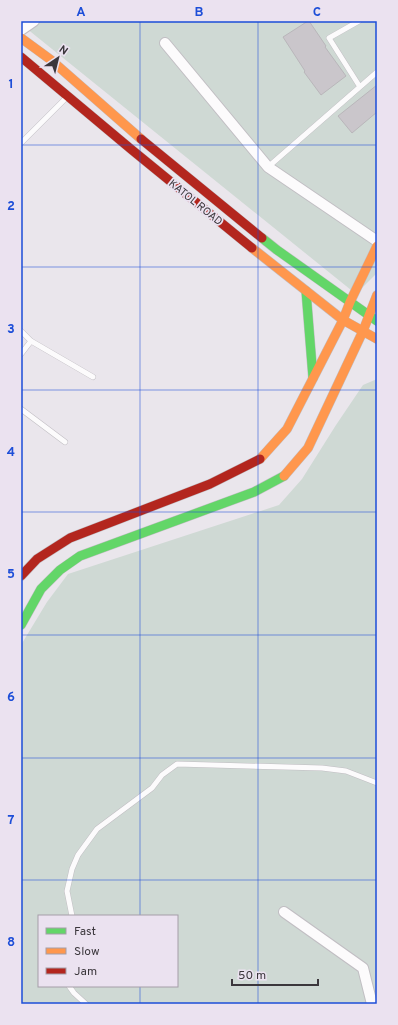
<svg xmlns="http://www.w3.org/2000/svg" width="398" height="1025" viewBox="0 0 398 1025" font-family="Overpass,sans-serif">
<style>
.green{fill:#cfd9d4;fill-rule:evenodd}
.building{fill:#cac6cb;stroke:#b9b6ba}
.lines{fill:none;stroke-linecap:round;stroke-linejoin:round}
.lane-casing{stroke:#c1bec3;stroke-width:6}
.street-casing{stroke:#c1bec3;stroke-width:12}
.fast-casing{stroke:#c1bec3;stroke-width:10}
.slow-casing{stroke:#c1bec3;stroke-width:10}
.jam-casing{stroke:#c1bec3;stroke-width:10}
.lane{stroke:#fcfbfc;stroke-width:5}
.street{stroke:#fcfbfc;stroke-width:10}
.fast{stroke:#63d668;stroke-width:9}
.slow{stroke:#ff974d;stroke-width:9}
.jam{stroke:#b3261e;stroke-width:9}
.grid{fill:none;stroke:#1d4ed8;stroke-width:1;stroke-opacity:0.55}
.labels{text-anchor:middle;stroke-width:3.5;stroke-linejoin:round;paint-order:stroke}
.street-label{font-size:11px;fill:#3b373c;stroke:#ebe2f0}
.neatline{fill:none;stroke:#1d4ed8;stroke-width:1.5}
.grid-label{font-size:13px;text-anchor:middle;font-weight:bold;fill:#1d4ed8}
</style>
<rect width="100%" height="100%" fill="#eae6ec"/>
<path class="green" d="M21 21H377V273L356 294 21 24Z
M377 379V1004H21V645L47 602 68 574 279 505 302 479 336 425 363 385ZM39 916H177V986H39Z"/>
<path class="building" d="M308 21H309L326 46 325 47 346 76 321 95 304 72 305 71 283 37Z
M377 85V112L352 133 338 116Z"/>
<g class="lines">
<defs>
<path id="lane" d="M359 21 329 38 360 87
M21 143 66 98
M268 167 377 72
M21 331 31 341
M21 354 31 341 93 377
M21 409 65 442
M72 916 67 891 72 869 78 855 97 829 152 788 162 775 177 764 322 768 346 771 377 783
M69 986 74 993 86 1004"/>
<path id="street" d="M21 30 34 21
M165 43 268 167 377 241
M284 912 363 968 372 1004"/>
<path id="fast" d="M262 238 277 250 377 321
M306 291 313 378
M21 625 41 589 60 570 80 556 254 492 284 476"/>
<path id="slow" d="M21 38 51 60 141 139
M252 248 343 320 377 339
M260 459 287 429 343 320 350 302 377 246
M284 476 308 448 363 331 377 295"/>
<path id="jam" d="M21 57 132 150 252 248
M141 139 262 238
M21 576 37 559 70 538 210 484 260 459"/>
</defs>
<use href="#lane" class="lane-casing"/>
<use href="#street" class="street-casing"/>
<use href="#fast" class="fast-casing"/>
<use href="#slow" class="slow-casing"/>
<use href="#jam" class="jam-casing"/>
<use href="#lane" class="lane"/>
<use href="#street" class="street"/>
<use href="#fast" class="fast"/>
<use href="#slow" class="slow"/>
<use href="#jam" class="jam"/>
</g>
<path class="grid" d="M140 21V916M258 21V1004M21 145H377M21 267H377M21 390H377M21 512H377M21 635H377M21 758H377M21 880H377M140 986V1004"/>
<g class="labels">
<g class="street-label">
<text transform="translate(196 202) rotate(39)" y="4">KATOL ROAD</text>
</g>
</g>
<rect width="398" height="1025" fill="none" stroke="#ebe2f0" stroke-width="44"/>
<rect x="38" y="915" width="140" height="72" fill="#ebe2f0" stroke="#a59ea8"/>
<rect x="46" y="928" width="20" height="6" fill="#63d668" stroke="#a59ea8"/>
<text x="74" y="935" font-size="12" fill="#3b373c">Fast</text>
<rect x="46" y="948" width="20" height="6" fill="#ff974d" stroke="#a59ea8"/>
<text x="74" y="955" font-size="12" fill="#3b373c">Slow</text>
<rect x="46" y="968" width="20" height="6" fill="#b3261e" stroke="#a59ea8"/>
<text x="74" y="975" font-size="12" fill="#3b373c">Jam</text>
<g transform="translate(58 58) rotate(35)" stroke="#ebe2f0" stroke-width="3" paint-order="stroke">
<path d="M0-3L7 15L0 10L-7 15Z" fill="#3b373c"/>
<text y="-6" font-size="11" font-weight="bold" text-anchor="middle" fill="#3b373c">N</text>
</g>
<path d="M232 979v6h86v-6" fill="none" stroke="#3b373c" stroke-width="2"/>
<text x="238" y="979" font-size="12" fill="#3b373c" stroke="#ebe2f0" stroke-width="3" paint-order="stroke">50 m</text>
<rect x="22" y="22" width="354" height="981" class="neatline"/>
<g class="grid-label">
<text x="81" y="16">A</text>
<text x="199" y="16">B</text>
<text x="317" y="16">C</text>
<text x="11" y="88">1</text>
<text x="11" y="210">2</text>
<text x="11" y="333">3</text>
<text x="11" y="456">4</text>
<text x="11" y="578">5</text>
<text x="11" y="701">6</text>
<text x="11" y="824">7</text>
<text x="11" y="946">8</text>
</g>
</svg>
